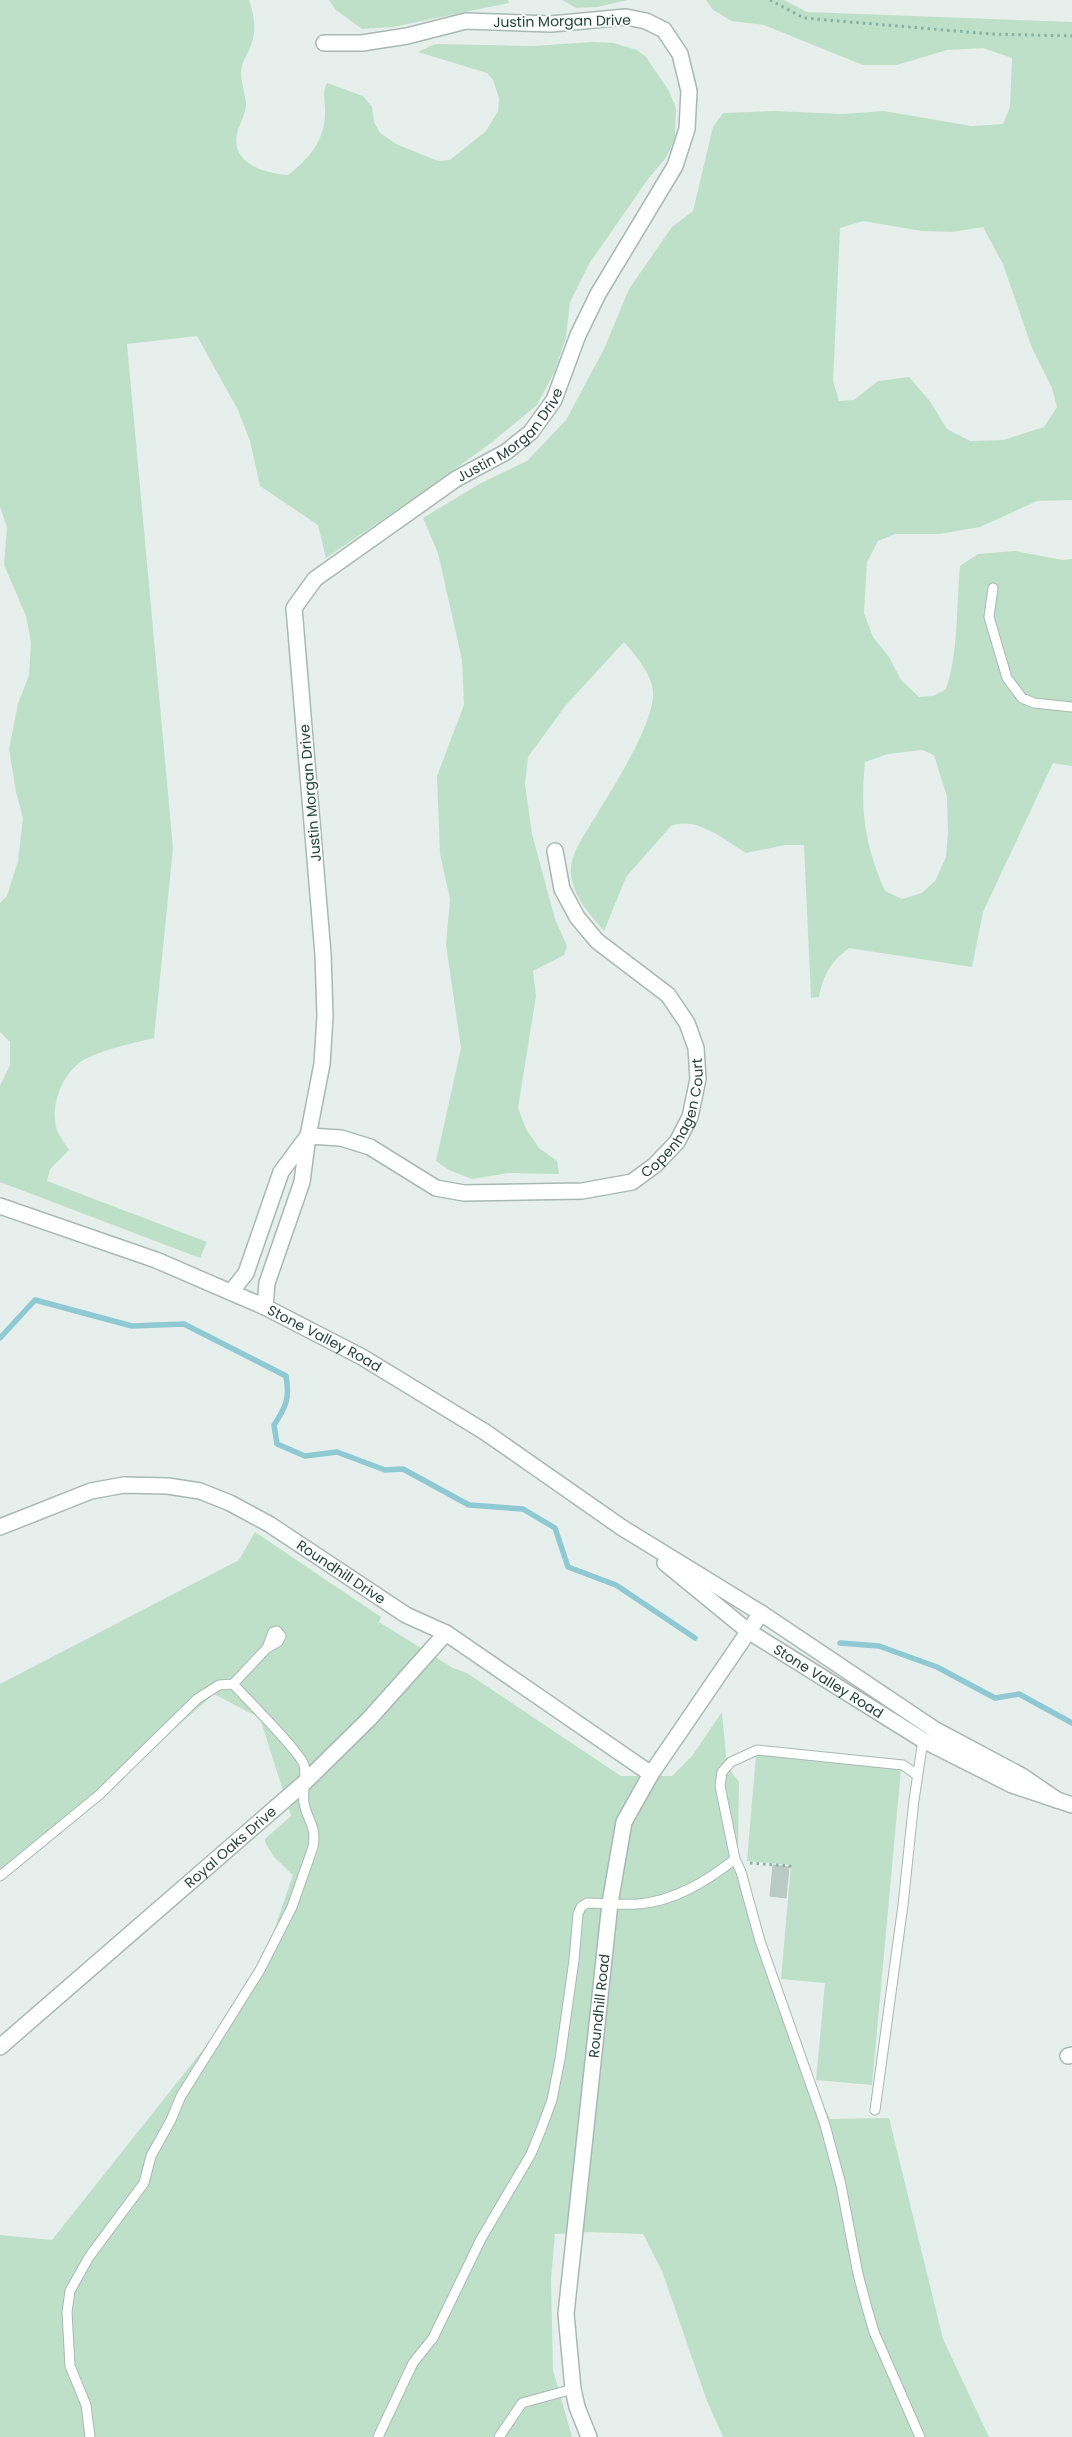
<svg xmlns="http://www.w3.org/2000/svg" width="1072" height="2437" viewBox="0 0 1072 2437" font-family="Poppins,sans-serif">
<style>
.green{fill:#bfe0c8;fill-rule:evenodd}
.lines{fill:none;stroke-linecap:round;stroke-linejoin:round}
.stream{stroke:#8ec9d4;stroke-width:5.5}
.building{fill:#bbcac4;stroke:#b8c9c2}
.service-casing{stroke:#a8b8b2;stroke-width:11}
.minor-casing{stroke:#a8b8b2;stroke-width:18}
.tertiary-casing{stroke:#a8b8b2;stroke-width:18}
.path{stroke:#86b3a5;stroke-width:3;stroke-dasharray:2.5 4;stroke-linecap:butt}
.service{stroke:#fff;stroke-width:9}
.minor{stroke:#fff;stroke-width:15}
.tertiary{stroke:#fff;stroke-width:15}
.labels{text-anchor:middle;stroke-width:4;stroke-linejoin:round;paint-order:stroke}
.street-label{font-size:14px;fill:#24423a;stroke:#f7fbf9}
</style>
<rect width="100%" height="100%" fill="#e6efeb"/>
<path class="green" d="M0 0H249C254 14 257 31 251 45 249 52 244 58 242 66 239 79 245 91 246 104 246 113 241 121 238 130 228 162 262 173 288 175 310 158 326 139 325 109 325 98 322 93 327 83L363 96 372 107 374 122 380 133 396 144 438 161 450 160 486 131 498 111 499 98 493 80 487 73 418 52 435 44 533 46 592 42 613 43 637 50 646 57 669 91 676 108 675 140 665 159 648 179 589 264 570 302 566 337 555 371 537 405 491 443 423 492 326 558 318 525 260 486 250 441 238 410 197 336 127 344 173 848 154 1038C133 1043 94 1051 78 1064 60 1079 50 1107 57 1130 60 1137 65 1144 69 1150L50 1169 47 1181 207 1242 200 1258 0 1182V1086L10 1065V1042L0 1032V903L7 896 18 861 23 818 16 792 9 749 18 704 29 675 31 642 26 616 4 565 7 527 0 507Z
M329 0H508L509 3 393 27 362 29 336 10Z
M562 0H628L597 7 576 8Z
M706 0H784L807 12 1072 22V500L1037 501 980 527 939 534H895L878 541 867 562 864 613 873 637 889 657 901 680 919 697 933 696 946 689C959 650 956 607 960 566L978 554 1015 551 1063 560 1072 559V766L1053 763 983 912 972 967 849 948C830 963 824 973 819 997L811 998 804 845H785L746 853C724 840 697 816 671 826L626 877 604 931C591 916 576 900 572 880 567 861 579 843 589 827 606 799 656 723 653 691 651 673 635 655 624 642L566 705 528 757 525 784 532 834 555 919 567 946 564 955 533 971 536 996 518 1108 526 1129 539 1148 557 1161 559 1174 509 1173 472 1179 449 1170 436 1161 461 1048 446 945 450 899 440 854 437 776 464 705 462 660 438 553 423 518 481 483 527 461 566 420 604 349 629 289 672 227 693 211 713 127 723 113 774 111 842 114 884 111 971 126 1003 124 1010 107 1012 58 983 48 947 50 897 65H863L764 25 732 21 713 10ZM863 221 922 231 952 232 983 227 1003 264 1032 348 1052 388 1057 407 1044 427 1003 440 970 441 947 429 929 400 909 377 878 381 854 400 839 401 833 381 840 228ZM922 750 934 755 947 797 948 832 946 857 935 881 922 893 902 899 885 891C865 845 860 812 865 762L888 754Z
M255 1532 381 1617 379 1622 453 1668 467 1673 621 1776H672L692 1756 722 1712 726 1756 730 1770 739 1782 738 1852 784 2007 800 2053 830 2119 889 2118 943 2339 989 2437H723L707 2401 662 2271 643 2234 589 2232 555 2234 551 2279 553 2370 572 2437H0V2235L52 2240 256 1983 293 1875 274 1857 265 1842V1839L291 1816 260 1718 214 1694 0 1882V1684L239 1560Z
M756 1755 901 1769 872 2085 816 2080 825 1983 781 1979 791 1865 747 1861Z"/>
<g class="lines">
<path class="stream" d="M0 1338 35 1300 132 1326 184 1324 286 1376C290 1398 286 1407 274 1425L277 1444 305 1456 337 1452 385 1470 403 1469 469 1505 523 1509 555 1528 568 1567 616 1585 695 1638
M840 1643 879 1646 937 1667 995 1698 1019 1694 1072 1723"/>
</g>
<path class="building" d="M773 1865 789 1867 786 1898 770 1896Z"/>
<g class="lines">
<defs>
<path id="service" d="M993 588 989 617 1007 678 1022 698 1034 703 1072 707
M735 1859 720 1786 722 1772 731 1762 757 1750 903 1765 917 1775
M0 1876 99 1795 197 1699 219 1685 233 1684
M875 2110 903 1905 914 1800 923 1740
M90 2437 86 2405 70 2366 67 2312 70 2291 89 2257 144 2183 151 2156 171 2120 181 2096 260 1970 292 1907 313 1847C317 1826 307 1820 304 1803 302 1791 307 1776 304 1765 300 1752 246 1698 233 1684L267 1648 278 1642 281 1636 277 1631 273 1632 267 1648
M378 2437 413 2363 433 2338 481 2239 531 2154 542 2127 552 2100 560 2059 574 1960 578 1914 581 1907 587 1903C604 1903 621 1905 638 1904 675 1901 707 1881 735 1859L741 1872 760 1941 825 2125 841 2185 858 2274 867 2308 874 2332 920 2437
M499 2437 522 2403 573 2389"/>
<g id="minor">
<path id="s1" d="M308 1136 341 1138 370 1147 436 1188 464 1193 582 1191 632 1182 655 1165 677 1142 690 1117 698 1079 696 1048 687 1023 668 995 597 941 577 917 562 889 555 851"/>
<path d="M231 1292 246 1273 281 1172 307 1137"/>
<path id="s2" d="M265 1307 267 1283 302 1182 308 1136 322 1064 325 1016 323 954 294 608 315 579 456 479 506 452 531 432 554 400 578 335 598 294 675 166 687 129 689 91 680 54 664 30 646 21 626 17 551 24 466 21 407 36 362 43H324"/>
<path id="s3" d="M0 1527 91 1491 124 1485 168 1486 200 1491 230 1503 269 1524 406 1615 446 1633 651 1774"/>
<path id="s4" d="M0 2047 303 1784 370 1718 446 1633"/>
<path d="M1068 2056 1072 2055"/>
<path id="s5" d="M589 2437 577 2407 573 2389 566 2314 610 1903 624 1822 651 1774 761 1613"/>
</g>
<g id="tertiary">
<path id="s6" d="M0 1206 156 1260 265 1307 362 1357 485 1432 621 1527 761 1613 934 1729 1022 1776 1057 1800"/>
<path id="s7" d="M665 1563 748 1631 923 1740 1012 1785 1072 1805"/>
</g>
</defs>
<use href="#service" class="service-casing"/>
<use href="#minor" class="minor-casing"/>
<use href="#tertiary" class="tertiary-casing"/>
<path class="path" d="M770 0 804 18 991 34 1072 36
M750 1863 790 1866 789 1869"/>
<use href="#service" class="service"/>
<use href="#minor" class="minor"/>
<use href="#tertiary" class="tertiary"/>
</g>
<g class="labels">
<g class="street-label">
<text transform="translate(562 21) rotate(-1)" y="5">Justin Morgan Drive</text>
<text dy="5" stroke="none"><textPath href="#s2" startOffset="988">Justin Morgan Drive</textPath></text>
<text transform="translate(310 793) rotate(-95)" y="5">Justin Morgan Drive</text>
<text dy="5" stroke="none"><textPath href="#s1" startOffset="419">Copenhagen Court</textPath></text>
<text dy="5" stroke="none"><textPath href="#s6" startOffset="351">Stone Valley Road</textPath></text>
<text dy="5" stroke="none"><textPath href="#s3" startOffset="371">Roundhill Drive</textPath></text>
<text dy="5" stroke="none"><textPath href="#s7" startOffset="202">Stone Valley Road</textPath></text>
<text dy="5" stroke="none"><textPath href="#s4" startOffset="305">Royal Oaks Drive</textPath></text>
<text dy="5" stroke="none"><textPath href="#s5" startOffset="436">Roundhill Road</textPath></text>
</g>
</g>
</svg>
